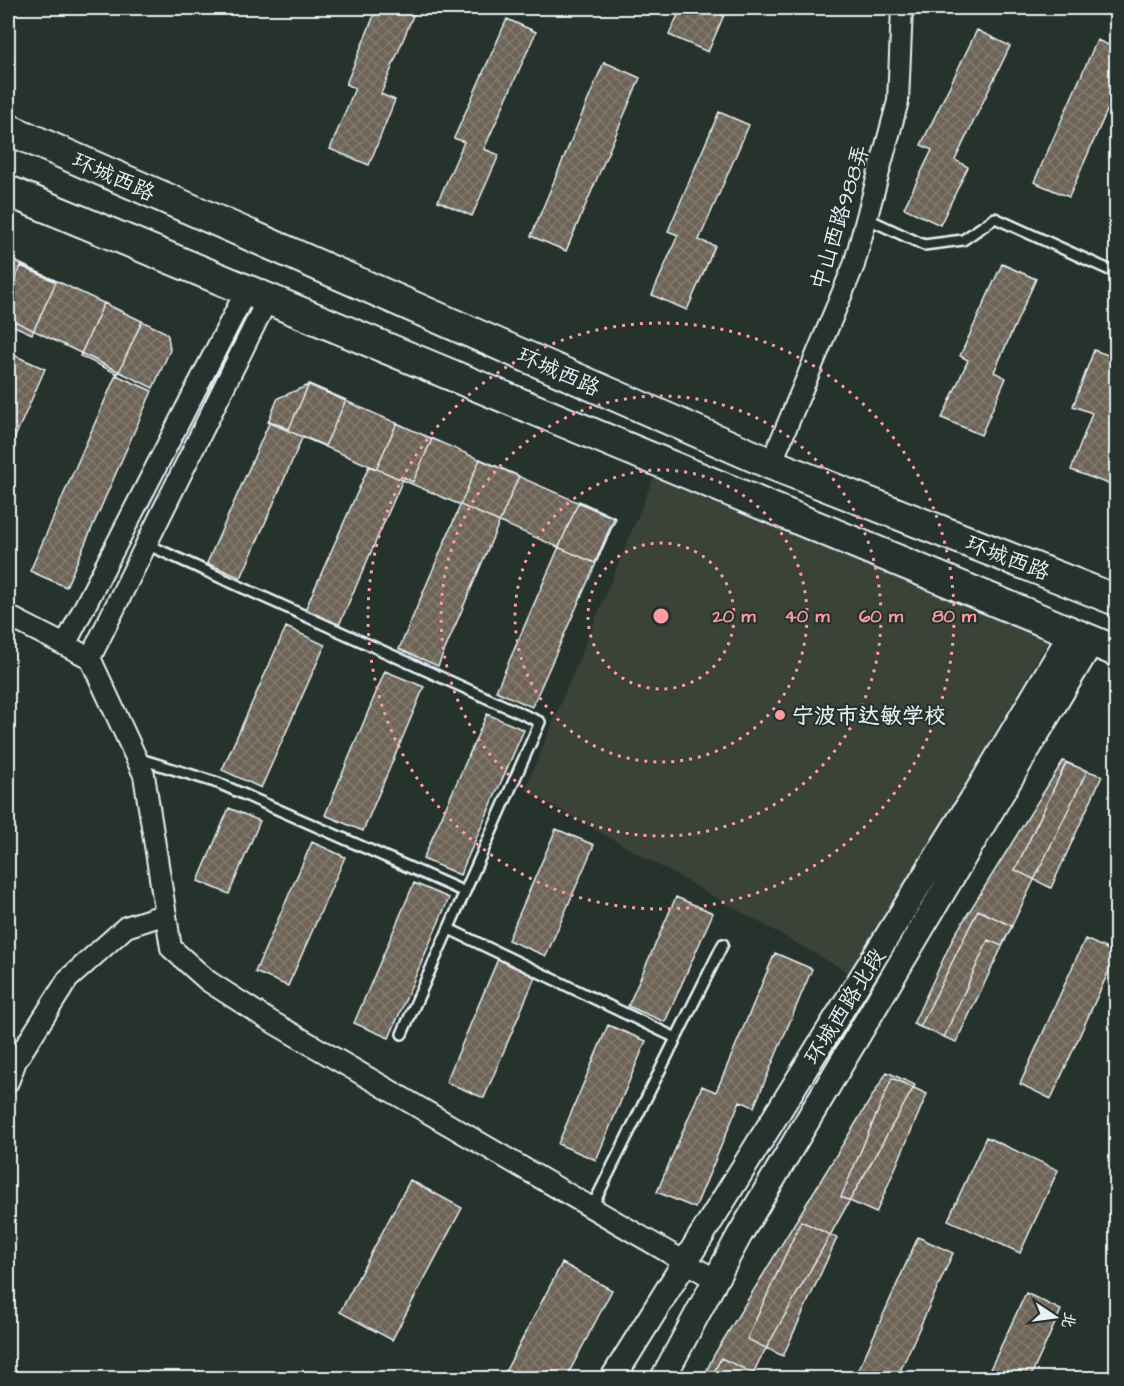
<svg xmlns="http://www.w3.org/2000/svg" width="1124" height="1386" viewBox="0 0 1124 1386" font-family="'Architects Daughter','LXGW WenKai TC',sans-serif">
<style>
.built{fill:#3b4239}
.building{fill:url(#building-cross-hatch);stroke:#e8f1f8;stroke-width:1.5}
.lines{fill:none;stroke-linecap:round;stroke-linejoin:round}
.service-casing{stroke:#e8f1f8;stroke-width:14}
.minor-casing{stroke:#e8f1f8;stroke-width:24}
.tertiary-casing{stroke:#e8f1f8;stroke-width:28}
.primary-casing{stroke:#e8f1f8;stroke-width:34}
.service{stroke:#26332d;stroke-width:9}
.minor{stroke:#26332d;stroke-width:20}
.tertiary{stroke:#26332d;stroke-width:24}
.primary{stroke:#26332d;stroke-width:30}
.ring{fill:none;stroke:#ff9aa2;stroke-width:3;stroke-dasharray:3 6}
.poi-dot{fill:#ff9aa2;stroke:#26332d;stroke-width:2}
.labels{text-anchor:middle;stroke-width:4.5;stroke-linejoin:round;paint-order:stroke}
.street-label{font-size:22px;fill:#e8f1f8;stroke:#26332d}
.poi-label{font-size:22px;font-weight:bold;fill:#e8f1f8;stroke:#26332d;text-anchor:start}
.centre{fill:#ff9aa2;stroke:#26332d;stroke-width:3}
.ring-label{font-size:18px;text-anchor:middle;font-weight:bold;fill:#ff9aa2;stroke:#26332d;stroke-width:4.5;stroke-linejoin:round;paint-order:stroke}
</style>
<defs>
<pattern id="building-cross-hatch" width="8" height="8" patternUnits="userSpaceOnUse" patternTransform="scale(1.5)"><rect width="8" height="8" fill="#6d6456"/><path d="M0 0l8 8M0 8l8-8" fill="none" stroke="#827b6f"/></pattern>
</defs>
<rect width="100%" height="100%" fill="#26332d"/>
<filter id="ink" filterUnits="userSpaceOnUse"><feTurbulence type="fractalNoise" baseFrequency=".0167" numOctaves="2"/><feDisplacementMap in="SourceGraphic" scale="12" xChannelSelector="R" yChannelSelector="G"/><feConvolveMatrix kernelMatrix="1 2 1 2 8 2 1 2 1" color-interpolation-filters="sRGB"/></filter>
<g filter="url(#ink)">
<path class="built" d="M654 477 1049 640 853 975 525 790Z"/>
<path class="building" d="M377 8H416L381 94 395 100 369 165 330 149 355 88 346 84Z
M681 8H727L708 52 669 35Z
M507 19 536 32 484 149 499 155 472 216 438 201 464 142 454 138Z
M977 30 1010 46 955 160 968 167 940 225 904 208 932 150 921 145Z
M1097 40 1116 48V90L1069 197 1034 182Z
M604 62 640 78 566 251 531 236Z
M719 112 749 125 699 240 715 246 687 310 652 295 678 235 668 231Z
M8 258 165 332 168 336 170 350 153 388 8 318Z
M1002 264 1036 279 994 372 1006 378 981 435 942 418 968 360 960 356Z
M21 266 56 282 32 334 8 323V295Z
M104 303 142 321 118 374 80 356Z
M1094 350 1116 358V402L1111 418 1116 420V479L1114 486 1071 470 1092 413 1073 406Z
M9 353 45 369 8 453V356Z
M116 375 152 391 66 587 30 571Z
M309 384 346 400 325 446 303 436 241 578 207 563 270 421 289 429Z
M309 385 614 518 595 563 268 422 278 398Z
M397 423 432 439 413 482 404 477 339 625 305 610 369 466 376 469Z
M480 459 519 476 438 666 399 649Z
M579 501 616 518 532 707 496 691Z
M286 627 325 645 261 788 222 770Z
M385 671 424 687 363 831 325 815Z
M487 714 524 730 460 875 423 859Z
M1063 761 1087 771 1002 946 988 940 944 1037 913 1024 954 936Z
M1066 763 1102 776 1051 888 1015 870Z
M229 808 260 821 229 894 198 881Z
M556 829 594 845 546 956 508 940Z
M312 842 345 857 288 986 255 972Z
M414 883 449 898 389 1038 354 1023Z
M676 897 713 913 665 1022 628 1006Z
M978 910 1012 926 956 1042 920 1027Z
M1085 939 1116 953V955L1051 1099 1020 1084Z
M775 953 812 969 754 1107 740 1101 695 1208 657 1192 702 1086 716 1092Z
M498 959 536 975 484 1098 446 1082Z
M608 1025 646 1041 596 1160 558 1144Z
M887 1072 915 1085 759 1361 751 1378H703L714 1355Z
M892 1078 927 1094 876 1213 841 1197Z
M986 1137 1058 1170 1020 1253 948 1220Z
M410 1180 462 1208 392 1340 340 1312Z
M801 1221 837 1238 783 1356 747 1339Z
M918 1237 953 1253 897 1378H855Z
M562 1263 612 1290 566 1378H502Z
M1026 1293 1061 1310 1030 1378H986Z
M721 1358 755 1374 753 1378H711Z"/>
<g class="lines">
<defs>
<path id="service" d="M866 218 924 245 963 240 995 218 1116 273
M146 544 540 722 402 1034
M137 758 218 783 465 892
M449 929 676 1038
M591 1209 723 944"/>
<path id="minor" d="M771 464 854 265 898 101 902 8
M8 616 90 658 144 775 171 948 208 981 267 1019 716 1280
M65 645 246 291
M90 658 267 300
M8 1082 16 1061 68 979 126 927 166 914"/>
<path id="tertiary" d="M613 1378 978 790 1072 632
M663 1378 739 1236 1092 641"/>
<path id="primary" d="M8 129 771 464 1116 600
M8 191 1116 651"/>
</defs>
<use href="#service" class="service-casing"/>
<use href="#minor" class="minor-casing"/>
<use href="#tertiary" class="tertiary-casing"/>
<use href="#primary" class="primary-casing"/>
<use href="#service" class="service"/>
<use href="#minor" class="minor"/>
<use href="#tertiary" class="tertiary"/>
<use href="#primary" class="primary"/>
</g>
</g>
<g class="ring">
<circle cx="661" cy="616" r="73"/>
<circle cx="661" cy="616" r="146"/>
<circle cx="661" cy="616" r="220"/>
<circle cx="661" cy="616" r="293"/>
</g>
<circle class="poi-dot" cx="780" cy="715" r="6"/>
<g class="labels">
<g class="street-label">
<text transform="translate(114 176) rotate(24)" y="8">环城西路</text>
<text transform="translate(839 217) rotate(-73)" y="8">中山西路988弄</text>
<text transform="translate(559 371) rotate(24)" y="8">环城西路</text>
<text transform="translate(1008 557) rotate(21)" y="8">环城西路</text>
<text transform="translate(844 1006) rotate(-58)" y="8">环城西路北段</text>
</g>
<g class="poi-label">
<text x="792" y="723">宁波市达敏学校</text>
</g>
</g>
<circle cx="661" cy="616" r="9" class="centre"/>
<g class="ring-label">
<text x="734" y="622">20 m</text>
<text x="807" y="622">40 m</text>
<text x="881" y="622">60 m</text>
<text x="954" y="622">80 m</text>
</g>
<rect width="1124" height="1386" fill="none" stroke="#26332d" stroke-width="30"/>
<rect x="15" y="15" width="1094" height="1356" fill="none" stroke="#e8f1f8" stroke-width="2" filter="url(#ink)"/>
<g transform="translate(1055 1317) rotate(103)" stroke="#26332d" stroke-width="4.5" paint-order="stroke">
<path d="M0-4.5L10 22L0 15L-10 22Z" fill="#e8f1f8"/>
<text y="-9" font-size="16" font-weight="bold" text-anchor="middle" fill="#e8f1f8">北</text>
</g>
</svg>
